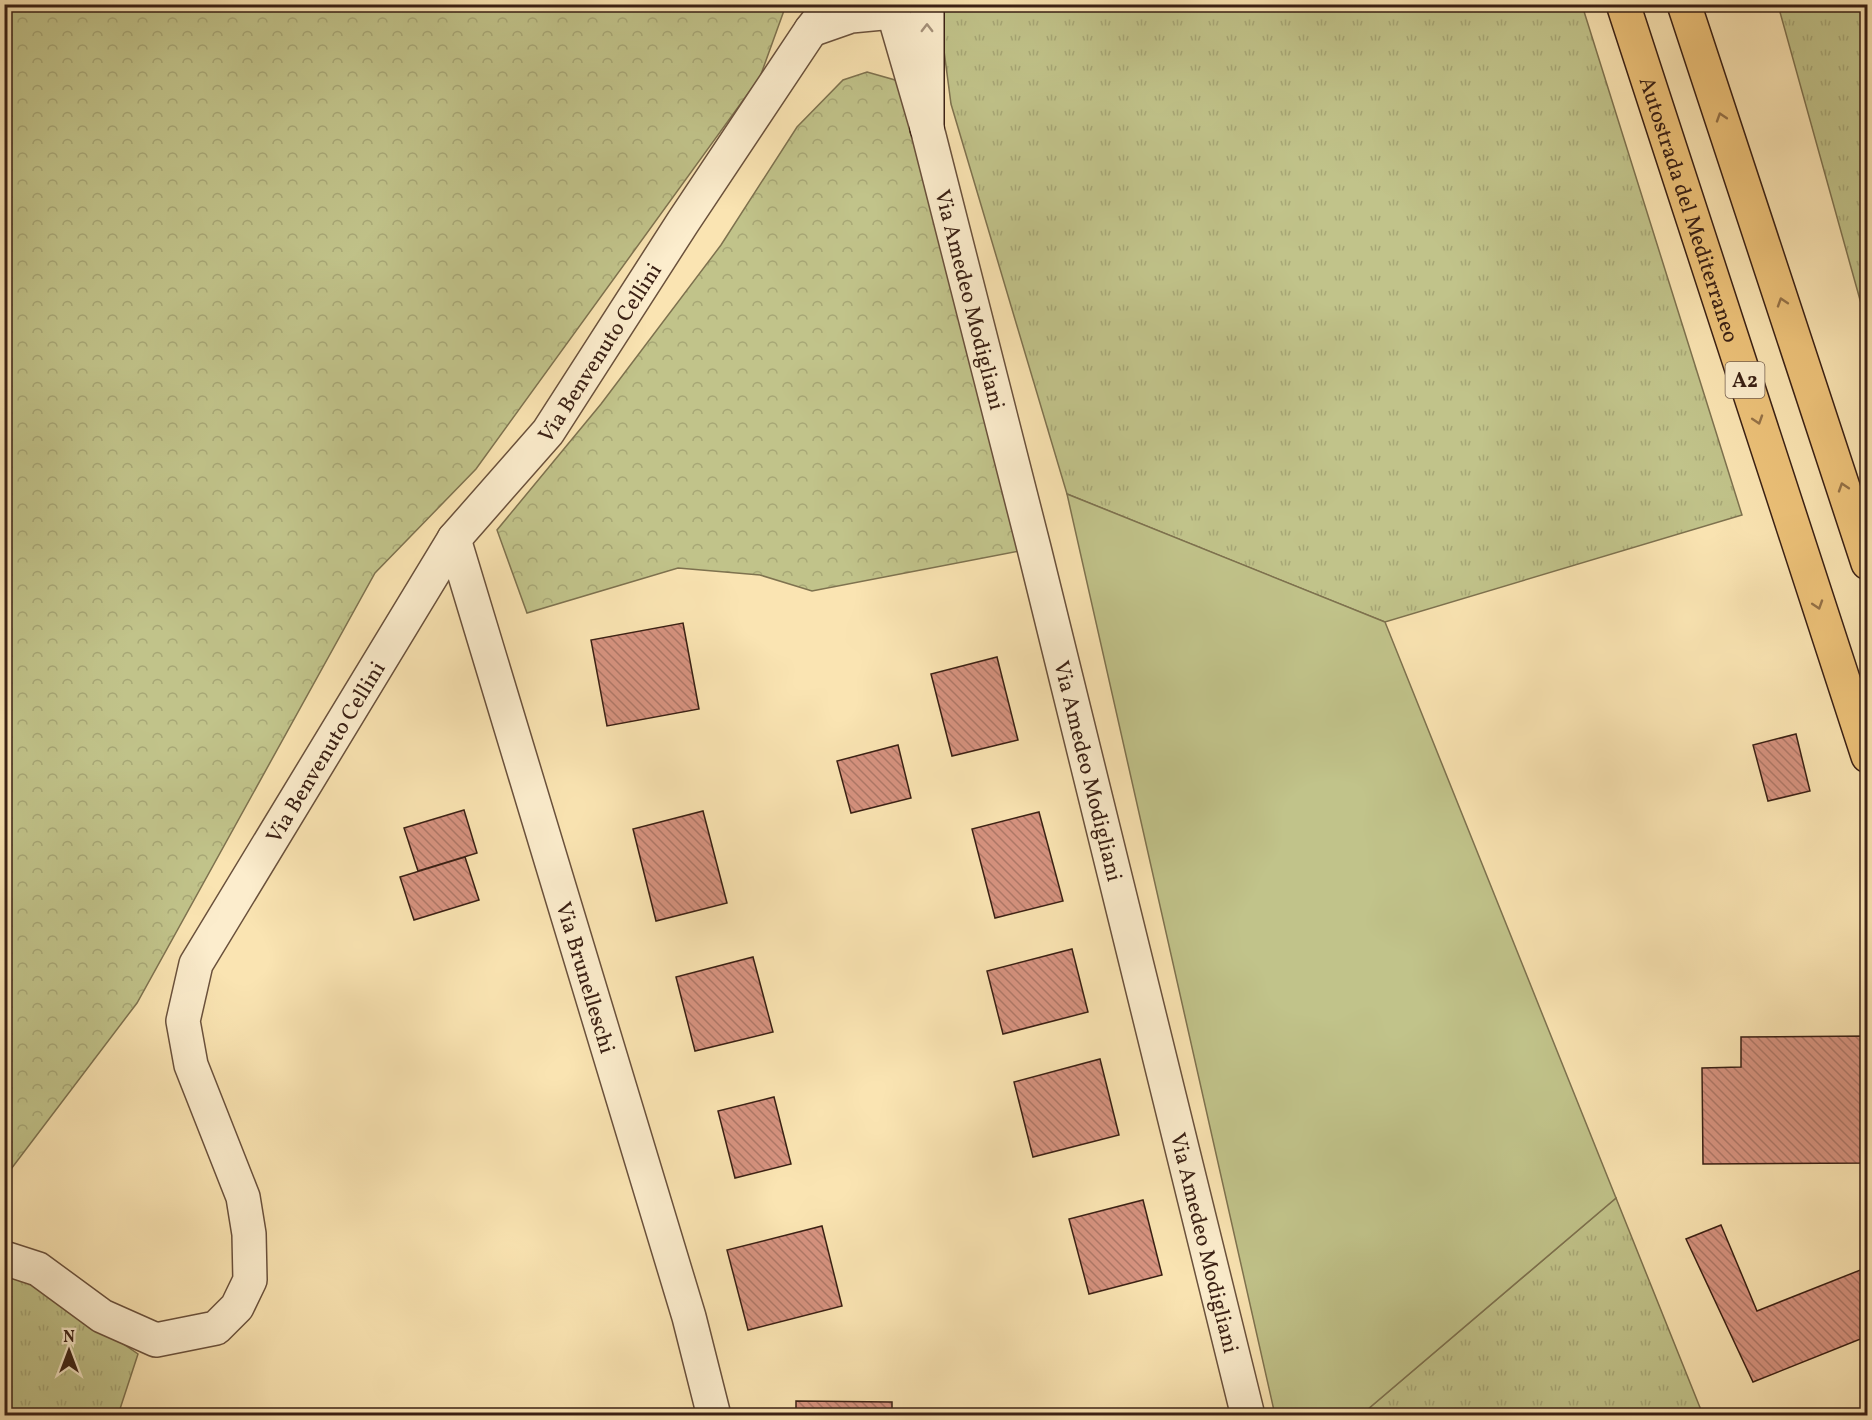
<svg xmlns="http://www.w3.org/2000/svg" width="1872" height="1420" viewBox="0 0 1872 1420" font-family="Vollkorn,serif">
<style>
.grass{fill:url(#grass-tufts);stroke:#7e724f;stroke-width:1.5}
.forest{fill:url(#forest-crowns);stroke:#7e724f;stroke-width:1.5}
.park{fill:#c1c38a;stroke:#7e724f;stroke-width:1.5}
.building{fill:url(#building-back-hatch);stroke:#3a2014;stroke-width:1.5}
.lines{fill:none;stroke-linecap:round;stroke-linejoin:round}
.street-casing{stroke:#6a513c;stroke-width:36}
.secondary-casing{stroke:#3a2014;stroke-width:36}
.highway-casing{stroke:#3a2014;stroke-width:36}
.street{stroke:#fcedcd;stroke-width:33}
.secondary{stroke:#fcedcd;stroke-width:33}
.highway{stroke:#edc279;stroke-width:33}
.oneway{stroke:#a5917a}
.oneway2{stroke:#947146}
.labels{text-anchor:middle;stroke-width:4.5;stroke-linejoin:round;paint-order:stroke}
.shield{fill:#fcedcd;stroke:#745e4c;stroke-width:1.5}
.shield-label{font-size:21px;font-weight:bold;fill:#3a2014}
.street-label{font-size:22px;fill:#3a2014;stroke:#fcedcd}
</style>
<defs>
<pattern id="grass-tufts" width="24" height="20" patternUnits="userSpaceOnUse" patternTransform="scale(1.5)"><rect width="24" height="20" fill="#c1c38a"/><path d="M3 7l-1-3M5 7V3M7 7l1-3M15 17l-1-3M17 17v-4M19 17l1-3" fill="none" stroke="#a7a776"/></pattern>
<pattern id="forest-crowns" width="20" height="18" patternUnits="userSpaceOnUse" patternTransform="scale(1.5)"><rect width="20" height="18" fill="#c1c38a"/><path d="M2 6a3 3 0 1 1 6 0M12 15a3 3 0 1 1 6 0" fill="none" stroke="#a7a776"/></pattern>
<pattern id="building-back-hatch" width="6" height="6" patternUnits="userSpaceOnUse" patternTransform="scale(1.5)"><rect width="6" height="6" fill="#d79380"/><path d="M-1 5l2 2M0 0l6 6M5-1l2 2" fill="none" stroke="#af7868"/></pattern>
</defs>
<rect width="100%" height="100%" fill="#fae4b2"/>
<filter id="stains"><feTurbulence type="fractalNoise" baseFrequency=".00333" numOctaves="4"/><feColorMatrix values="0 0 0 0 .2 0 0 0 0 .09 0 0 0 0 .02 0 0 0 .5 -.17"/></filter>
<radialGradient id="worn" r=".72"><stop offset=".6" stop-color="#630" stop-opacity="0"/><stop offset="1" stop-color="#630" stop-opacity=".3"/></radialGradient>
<path class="grass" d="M1852 4 1867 7V325L1778 5Z
M938 5H1582L1742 515 1385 622 1067 494 951 104Z
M1616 1198 1703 1415H1361Z
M4 1274 31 1281 138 1354 118 1415H5Z"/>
<path class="forest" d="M5 4 786 5 760 77 476 469 375 573 137 1003 5 1177Z
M867 72 895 80 907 101 1019 551 812 591 760 575 678 568 527 613 497 530 601 404 721 245 797 127 843 80Z"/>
<path class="park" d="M1067 494 1385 622 1616 1198 1361 1415H1275Z"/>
<path class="building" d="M683 623 699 709 607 726 591 640Z
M997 657 1018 740 952 756 931 674Z
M1796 734 1810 791 1768 801 1753 745Z
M898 745 911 798 851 813 837 761Z
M464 810 477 853 418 871 404 828Z
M703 811 727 903 656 921 633 829Z
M1039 812 1063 901 995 918 972 829Z
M465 857 479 900 414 920 400 877Z
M1072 949 1088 1012 1003 1034 987 971Z
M753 957 773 1032 695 1051 676 977Z
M1868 1036V1163L1703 1164 1702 1068 1741 1067V1037Z
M1100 1059 1119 1135 1033 1157 1014 1082Z
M774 1097 791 1164 735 1178 718 1111Z
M1143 1200 1162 1275 1089 1294 1069 1219Z
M1721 1225 1757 1311 1868 1267V1336L1753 1382 1686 1239Z
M822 1226 842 1306 748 1330 727 1250Z
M796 1401 892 1402V1416H796Z"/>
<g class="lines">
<defs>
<g id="street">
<path id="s1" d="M891 4 927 128 1034 548 1248 1416"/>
<path d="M811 30 851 16 893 12"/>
<path id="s2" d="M454 539 689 1317 714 1416"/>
<path id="s3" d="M4 1258 38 1269 102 1316 156 1340 216 1328 237 1307 250 1280 249 1234 243 1197 191 1065 183 1021 196 964 454 539 548 432 683 222 811 30 831 4"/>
</g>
<path id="secondary" d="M927 128V4"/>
<g id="highway">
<path id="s4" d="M1623 4 1868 756"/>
<path d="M1684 4 1868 563"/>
</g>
</defs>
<use href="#street" class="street-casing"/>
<use href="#secondary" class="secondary-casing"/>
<use href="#highway" class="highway-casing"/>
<use href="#street" class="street"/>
<use href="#secondary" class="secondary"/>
<use href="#highway" class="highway"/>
</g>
<defs><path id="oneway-chevron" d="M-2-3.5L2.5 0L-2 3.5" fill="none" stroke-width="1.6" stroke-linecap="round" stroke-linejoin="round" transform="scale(1.5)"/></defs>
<use class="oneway" href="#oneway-chevron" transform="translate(927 28) rotate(-90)"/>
<g class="oneway2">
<use href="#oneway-chevron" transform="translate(1721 117) rotate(-108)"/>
<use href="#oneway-chevron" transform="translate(1782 302) rotate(-108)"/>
<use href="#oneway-chevron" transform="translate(1758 420) rotate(72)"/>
<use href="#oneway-chevron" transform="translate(1843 487) rotate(-108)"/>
<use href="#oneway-chevron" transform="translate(1818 605) rotate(72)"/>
</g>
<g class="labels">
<rect class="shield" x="1725.5" y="362" width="39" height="36" rx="4.5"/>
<g class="shield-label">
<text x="1745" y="387">A2</text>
</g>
<g class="street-label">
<text dy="8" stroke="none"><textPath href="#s4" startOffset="216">Autostrada del Mediterraneo</textPath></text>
<text dy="8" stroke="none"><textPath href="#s1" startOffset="306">Via Amedeo Modigliani</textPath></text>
<text dy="8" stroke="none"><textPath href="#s3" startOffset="1358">Via Benvenuto Cellini</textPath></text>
<text dy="8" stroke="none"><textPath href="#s3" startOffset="872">Via Benvenuto Cellini</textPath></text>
<text dy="8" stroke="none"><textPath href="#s1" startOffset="792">Via Amedeo Modigliani</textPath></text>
<text dy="8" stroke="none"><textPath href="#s2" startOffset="458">Via Brunelleschi</textPath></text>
<text dy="8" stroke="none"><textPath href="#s1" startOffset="1278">Via Amedeo Modigliani</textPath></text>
</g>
</g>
<rect width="1872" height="1420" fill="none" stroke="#fae4b2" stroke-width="24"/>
<rect x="6" y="6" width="1860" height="1408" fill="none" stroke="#3a2014" stroke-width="3"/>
<rect x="12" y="12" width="1848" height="1396" fill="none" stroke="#3a2014" stroke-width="1.5"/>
<g transform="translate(69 1351)" stroke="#fcedcd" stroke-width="4.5" paint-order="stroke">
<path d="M0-4.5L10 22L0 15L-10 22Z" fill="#3a2014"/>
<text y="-9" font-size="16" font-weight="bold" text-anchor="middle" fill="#3a2014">N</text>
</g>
<rect width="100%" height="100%" filter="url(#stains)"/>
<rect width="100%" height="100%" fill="url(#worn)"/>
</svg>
